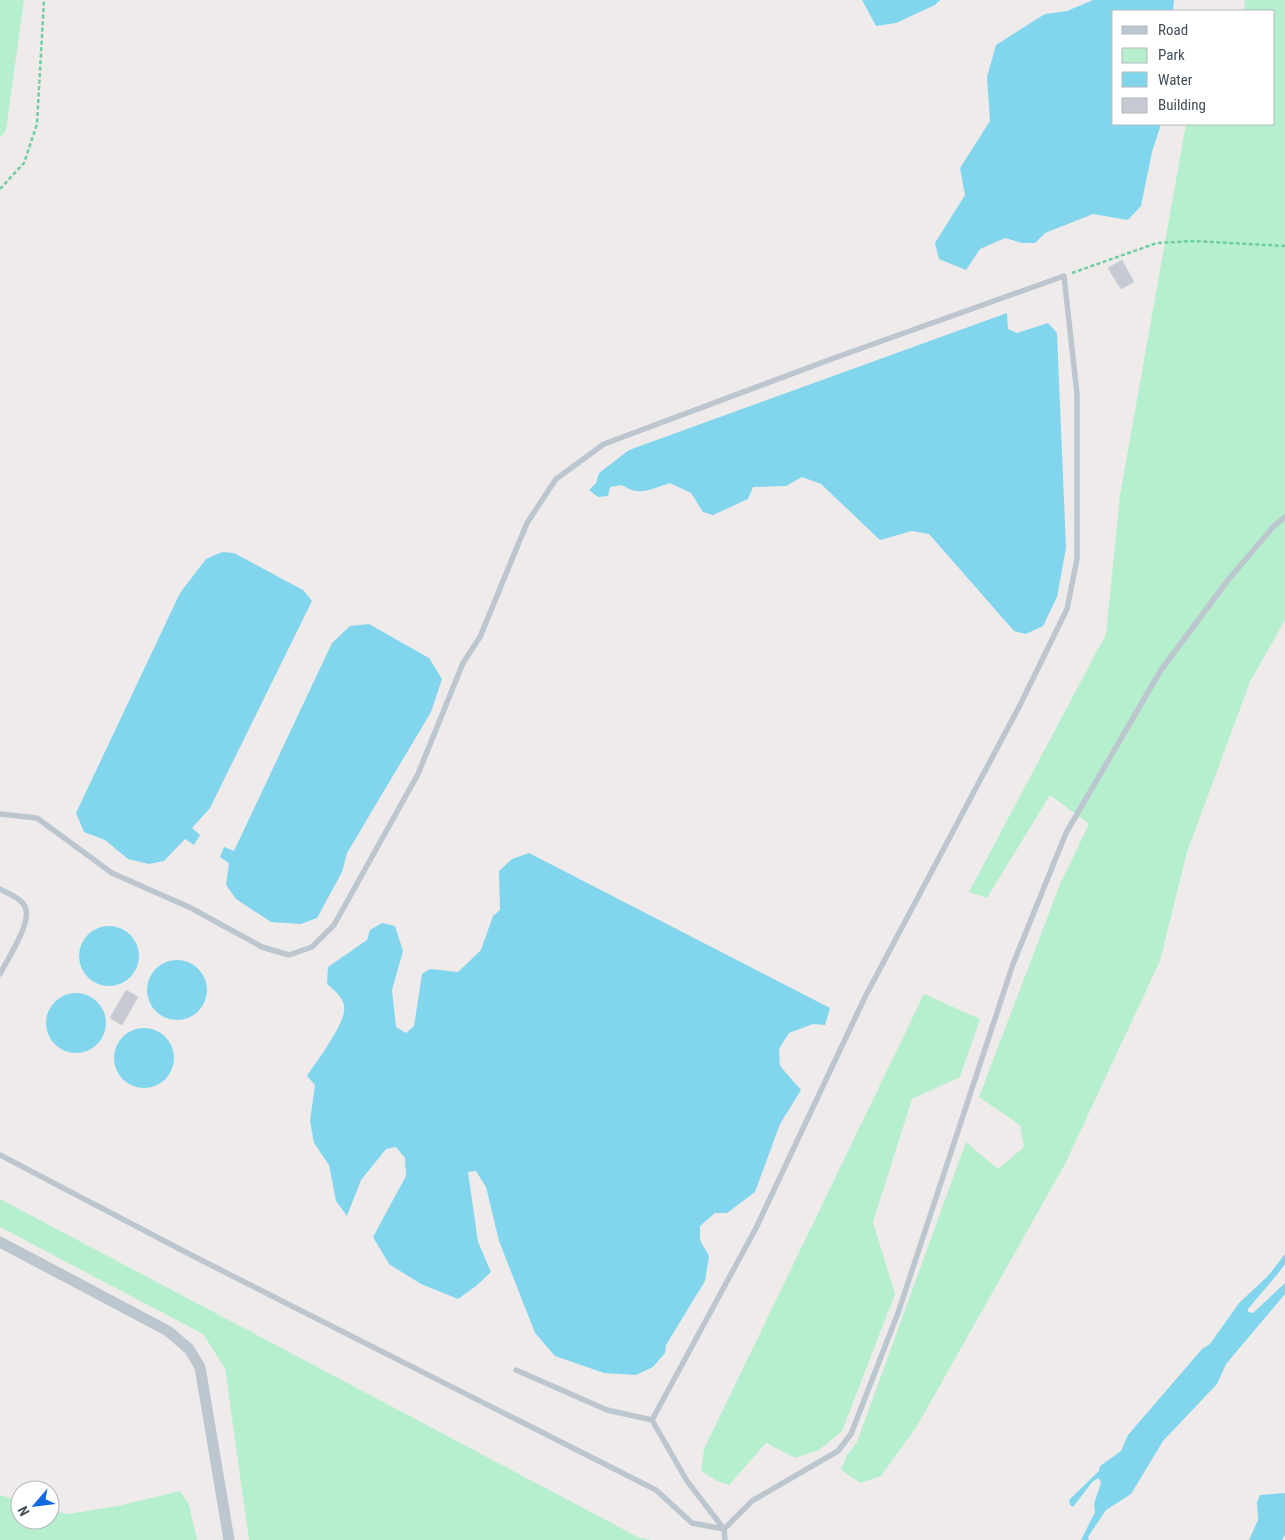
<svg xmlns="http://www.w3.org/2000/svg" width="1285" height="1540" viewBox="0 0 1285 1540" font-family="'Roboto Condensed',sans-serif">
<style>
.green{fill:#b6efcd}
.water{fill:#81d6ee}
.building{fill:#c7cad2;stroke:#cfd1d8}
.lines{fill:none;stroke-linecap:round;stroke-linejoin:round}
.path{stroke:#6ecea0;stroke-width:2.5;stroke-dasharray:4 2.5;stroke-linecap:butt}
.service{stroke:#bbc6cf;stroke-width:5.5}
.minor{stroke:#bbc6cf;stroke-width:11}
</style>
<rect width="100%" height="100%" fill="#efebeb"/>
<path class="green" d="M0 0H24L6 130 0 138Z
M1245 0H1285V620L1250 682 1187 852 1160 961 1065 1164 917 1426 881 1476 860 1483 841 1470 847 1455 857 1442 966 1142 998 1169 1024 1147 1020 1125 979 1097 1060 884 1089 824 1050 795 987 898 969 892 1106 634 1120 495 1186 124H1274V11H1244Z
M924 994 980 1019 960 1077 912 1099 873 1222 895 1294 842 1431 819 1450 795 1458 766 1443 729 1485 717 1481 701 1471 704 1449Z
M0 1199 638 1537 650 1540H249L225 1368 203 1334 0 1227Z
M180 1491 189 1505 197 1540H0V1495L20 1501V1520H50V1510L68 1514 118 1506Z"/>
<path class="water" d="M862 0H940L935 5 896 23 876 26Z
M1093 0H1174L1173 11H1114V124H1161L1152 152 1141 206 1128 220 1093 214 1045 233 1035 243H1022L1005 238 980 249 966 270 939 259 935 243 965 195 960 168 990 121 987 77 996 45 1045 14 1067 11Z
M1007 313 1008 329 1017 333 1048 323 1057 333 1066 548 1057 597 1043 626 1026 634 1014 631 929 534 912 531 880 540 821 484 802 477 786 486 753 487 748 499 713 515 703 512 691 493 670 483C651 489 640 497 622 485L610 487 608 496 598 497 589 490 596 483 599 473 629 450Z
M222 552 234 553 303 590 312 601 210 808 192 828 200 835 194 845 185 839 164 861 149 864 128 859 105 840 84 832 76 813 180 593 206 559Z
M369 624 429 658 442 679 431 712 347 853 342 872 317 918 301 924 271 922 236 899 226 885 229 863 220 857 224 847 234 851 332 643 350 626Z
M529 853 830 1008 825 1025 813 1024 789 1033 779 1049 780 1066 801 1090 780 1124 755 1192 727 1213H715L700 1226V1240L709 1256 705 1281 666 1345 665 1353 653 1367 636 1375 604 1373 555 1356 535 1333 499 1241 486 1187 476 1171 468 1172 478 1242 491 1272 476 1286 458 1299 421 1284 389 1264 373 1237 406 1176 405 1158 396 1147 386 1149 361 1180 347 1216 336 1201 329 1165 314 1143 310 1121 315 1085 307 1076C316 1062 348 1021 344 1005 342 996 334 990 327 984L328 967 367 940 370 930 382 923 395 926 403 951 392 990 396 1027 406 1033 414 1026 422 974 430 969 458 972 481 950 493 916 500 910 499 871 512 859Z
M79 956a30 30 0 1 1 60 0a30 30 0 1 1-60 0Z
M147 990a30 30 0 1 1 60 0a30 30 0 1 1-60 0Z
M46 1023a30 30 0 1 1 60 0a30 30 0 1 1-60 0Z
M114 1058a30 30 0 1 1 60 0a30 30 0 1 1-60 0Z
M1285 1254V1264L1280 1271 1248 1309V1312L1253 1313 1285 1283V1294L1226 1364 1217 1384 1163 1441 1131 1494 1106 1510 1088 1537 1089 1540H1081L1095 1512 1094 1504 1101 1483 1099 1478 1093 1481 1073 1507 1070 1505 1069 1500 1099 1471 1100 1466 1121 1451 1128 1435 1202 1349 1210 1344 1239 1303 1268 1276Z
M1285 1493V1535L1282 1540H1249L1258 1520 1257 1502 1260 1495Z"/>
<path class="building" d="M1122 260 1134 282 1121 289 1108 268Z
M126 990 138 997 122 1025 110 1018Z"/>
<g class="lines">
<path class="path" d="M0 189 24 163 37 124 44 0
M1072 273 1157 243 1194 241 1285 246"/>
<path class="service" d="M0 814 37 818 112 873 191 908 262 947 289 955 312 947 334 925 418 774 463 663 480 637 527 523 556 479 604 444 837 357 1064 276 1077 394V559L1067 609 1020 705 865 997 756 1228 652 1420
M0 889C9 894 24 899 26 910 30 925 7 960 0 974
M0 1155 195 1257 656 1490 692 1523 724 1529
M516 1370 607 1410 652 1420 687 1481 724 1529 725 1540
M724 1529 752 1501 838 1451 851 1434 898 1313 1013 964 1066 833 1161 670 1228 580 1274 526 1285 517"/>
<path class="minor" d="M0 1242 168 1331 189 1349 200 1367 229 1540"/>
</g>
<rect x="1112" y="10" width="162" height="115" fill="#ffffff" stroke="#b4b9bd"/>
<rect x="1122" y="26" width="25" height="8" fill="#bbc6cf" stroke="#b4b9bd"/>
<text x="1158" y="35" font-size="15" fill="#434f59">Road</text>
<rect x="1122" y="48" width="25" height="15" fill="#b6efcd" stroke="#b4b9bd"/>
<text x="1158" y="60" font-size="15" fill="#434f59">Park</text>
<rect x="1122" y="72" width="25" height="15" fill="#81d6ee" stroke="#b4b9bd"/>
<text x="1158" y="85" font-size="15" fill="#434f59">Water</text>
<rect x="1122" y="98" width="25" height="15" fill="#c7cad2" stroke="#b4b9bd"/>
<text x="1158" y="110" font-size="15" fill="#434f59">Building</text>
<g transform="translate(35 1505) rotate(242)"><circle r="24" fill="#ffffff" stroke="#b4b9bd"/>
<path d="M0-4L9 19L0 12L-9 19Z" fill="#126ae2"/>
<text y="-8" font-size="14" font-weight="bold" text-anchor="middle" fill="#434f59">N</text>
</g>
</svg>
